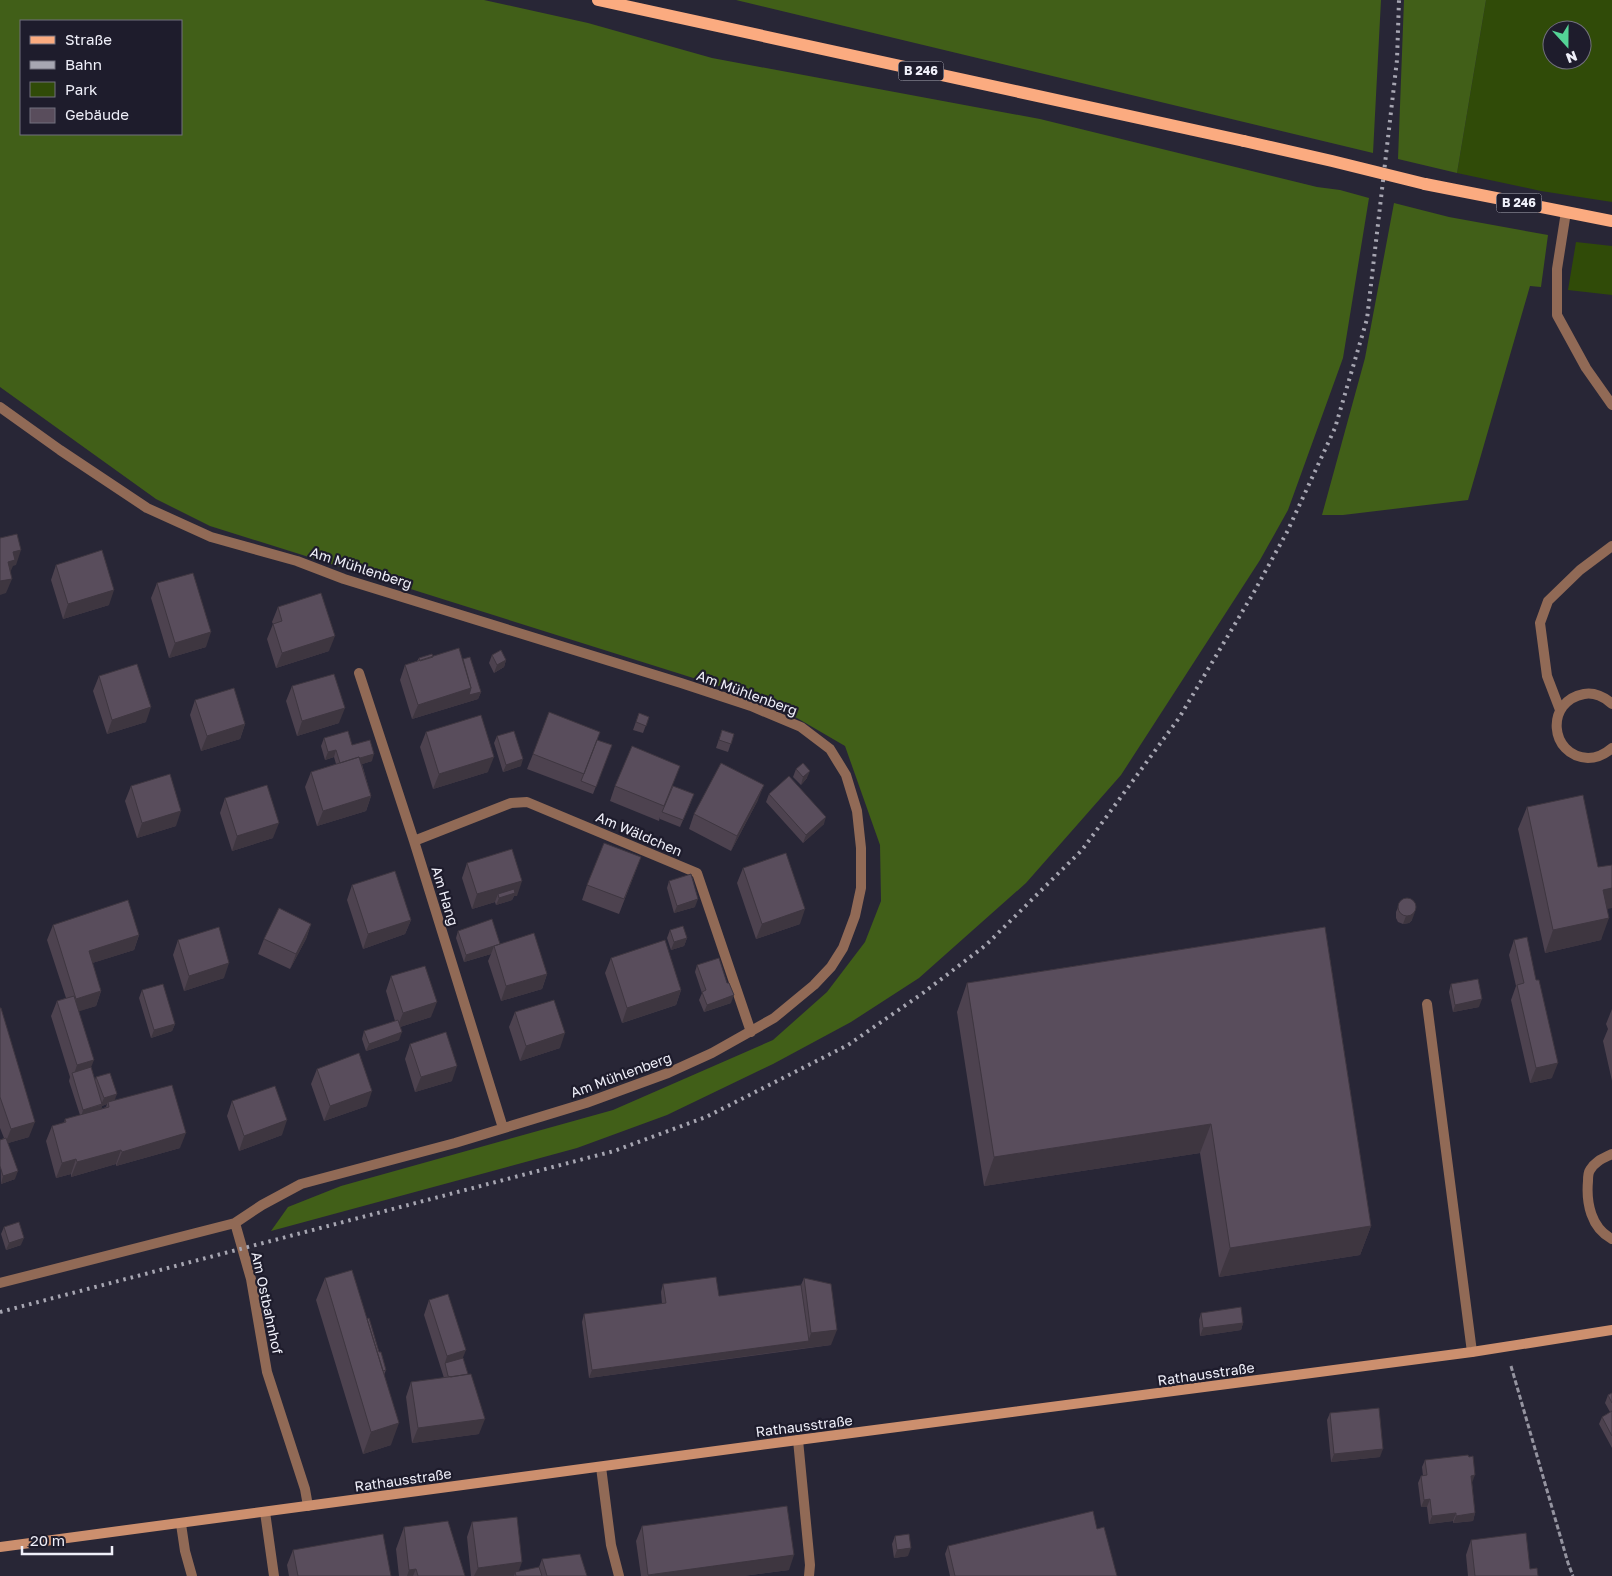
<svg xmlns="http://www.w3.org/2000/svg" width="1612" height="1576" viewBox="0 0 1612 1576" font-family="'Golos Text',sans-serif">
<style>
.green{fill:#304b08;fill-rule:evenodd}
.forest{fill:#415f18;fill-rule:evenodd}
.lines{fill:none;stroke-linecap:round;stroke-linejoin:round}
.path{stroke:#9594a0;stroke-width:3;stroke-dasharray:5 2.5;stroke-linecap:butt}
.service{stroke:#916a56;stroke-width:10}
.minor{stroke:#916a56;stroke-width:10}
.secondary{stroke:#cc8f6e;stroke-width:10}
.primary{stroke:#fbab80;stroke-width:12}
.rail{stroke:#a7a6b2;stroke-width:4;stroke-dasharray:2.5 5;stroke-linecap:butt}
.primary-bridge{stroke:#fbab80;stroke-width:12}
.wall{fill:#4d424f;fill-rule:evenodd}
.shaded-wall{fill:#3e3640}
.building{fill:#594d5c;stroke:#3e3640}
.labels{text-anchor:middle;stroke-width:4.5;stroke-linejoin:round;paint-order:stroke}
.shield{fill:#1e1c2c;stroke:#b0b0bc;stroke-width:1}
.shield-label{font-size:12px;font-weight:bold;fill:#efeff9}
.street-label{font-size:14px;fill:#efeff9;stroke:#1e1c2c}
</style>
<rect width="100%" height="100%" fill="#282636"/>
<path class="green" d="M1486 0H1612V202L1541 191 1457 173ZM1552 30H1582V60H1552Z
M1576 242 1612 246V295L1568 290Z"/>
<path class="forest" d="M0 0H484L588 23 712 58 1040 119 1317 187 1340 190 1369 198 1343 358 1288 510 1260 560 1121 775 1026 883 919 978 851 1022 773 1064 667 1115 577 1148 271 1231 288 1207 341 1186 613 1110 773 1040 827 992 865 942 881 901 880 845 845 746 797 718 741 693 210 526 156 499 0 387ZM21 21H181V134H21Z
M736 0H1381L1373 153Z
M1404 0H1486L1457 173 1398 159Z
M1394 203 1449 217 1548 235 1541 287 1530 286 1468 500 1343 515H1322L1365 358Z"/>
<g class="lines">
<path class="path" d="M1511 1366 1568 1563 1573 1576"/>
<path class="service" d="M1566 212 1557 269V315L1586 368 1612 405
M1612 704C1605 697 1594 692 1584 694 1545 701 1549 756 1588 758 1598 758 1605 754 1612 748
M1560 710 1547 676 1540 623 1548 601 1580 570 1612 546
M1427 1004 1472 1352
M1612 1154C1604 1158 1595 1161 1590 1170 1588 1173 1588 1177 1588 1181 1586 1203 1591 1228 1612 1239
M798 1440 810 1565 809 1576
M601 1467 611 1545 619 1576
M265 1512 274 1576
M181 1524 185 1551 192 1576"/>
<path class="minor" d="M0 407 60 450 147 508 211 537 297 561 344 579 681 683 751 706 801 727 830 749 846 775 857 811 861 848V888L855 916 843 948 831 967 814 985 774 1018 712 1053 668 1073 586 1103 455 1143 301 1184 262 1205 235 1223 0 1283
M359 673 414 841 503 1128
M414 841 511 803 527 802 697 873 751 1032
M235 1223 251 1279 267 1372 305 1489 308 1506"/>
<path class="secondary" d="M0 1547 798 1440 1472 1352 1612 1330"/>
<path class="primary" d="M598 0 1244 141
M1425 184 1612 221"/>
<path class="rail" d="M0 1312 614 1151 706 1117 848 1045 923 993 986 945 1082 850 1179 718 1254 592 1287 532 1335 428 1367 319 1397 60 1399 0"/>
<path class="primary-bridge" d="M1244 141 1332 161 1425 184"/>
</g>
<path class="wall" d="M56 565 109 605 63 619 51 580Z
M157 583 206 647 169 658 151 598Z
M278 607 329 651 276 668 267 639 273 624 272 622Z
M492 655 506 660 504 667 494 673 489 663Z
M433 657 463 659 481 692 478 699 412 719 400 680 405 665 417 661 419 658Z
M99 676 146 722 107 734 93 691Z
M292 686 339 723 297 736 286 701Z
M195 700 245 724 240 739 201 751 190 715Z
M639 713 649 717 643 733 633 730Z
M722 730 734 734 728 752 716 748Z
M426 732 488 772 433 789 420 747Z
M497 736 521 766 503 772 494 743Z
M324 738 352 745 372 761 362 764 371 796 366 811 317 826 305 787 311 772 336 764 334 757 325 760 321 746Z
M597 740 612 745 593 794 527 769 533 754Z
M796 769 807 778 801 785 793 777Z
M131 786 176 826 137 838 125 801Z
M615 786H673L691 802 680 827 660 819V817L659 821 610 801Z
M769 794 824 824 803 843 766 802Z
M225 798 273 838 232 851 220 813Z
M758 800 731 851 689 829 694 814Z
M1527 807 1607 909 1601 940 1545 953 1518 829Z
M641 857 619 914 582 900 587 885Z
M467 863 517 896H514L512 900 496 905 495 902 472 909 462 878Z
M743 868 800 924 756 939 737 883Z
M669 881 695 907 674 913 667 888Z
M352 885 411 920 405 934 363 949 347 900Z
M1399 905 1412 920 1409 923 1403 924 1398 922 1396 918V912Z
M311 924 306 939 290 969 258 954 264 939Z
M53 925 139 935 134 950 92 963 101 991 96 1006 78 1011 91 1067 95 1080 96 1077 115 1100 180 1148 116 1166V1164L71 1177V1174L56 1178 46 1141 52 1126 64 1123 65 1119 80 1115 69 1081 70 1077 51 1016 57 1001 66 998 47 940ZM107 1104 106 1107 101 1109 102 1106Z
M1325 927 1371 1226 1360 1255 1219 1277 1200 1153 984 1186 957 1012 967 983Z
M670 930 687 938 684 946 671 950 667 938Z
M458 931 500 944 547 974 542 989 501 1001 488 961 491 954 464 962 456 938Z
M178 940 224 978 184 991 173 955Z
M1514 940 1536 980 1552 1078 1530 1083 1511 1000 1516 986 1509 955Z
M611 958 681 990 676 1005 622 1023 605 973Z
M697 965 731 1003 704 1012 699 1000 702 993 695 972Z
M391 976 431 1017 400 1027 399 1040 366 1051 362 1039 364 1031 395 1021 386 991Z
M1451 984 1479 1007 1453 1012 1449 992Z
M142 990 175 1024 172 1031 151 1038 139 998Z
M0 1008 29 1137 8 1143 15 1179 1 1184 0 1140 4 1138 0 1128Z
M1612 1009V1081L1603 1041 1608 1029 1606 1024Z
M515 1012 560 1048 520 1061 509 1027Z
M410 1044 452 1081 415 1092 405 1059Z
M317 1069 367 1106 324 1121 311 1084Z
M232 1101 282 1135 239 1151 227 1116Z
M4 1227 21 1245 6 1250 1 1234Z
M325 1278 367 1319 386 1370 384 1375 391 1445 363 1454 316 1300Z
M804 1278 831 1345 589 1378 582 1322 584 1314 662 1304 661 1292 663 1284 719 1296 801 1285Z
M429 1300 463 1358 479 1434 412 1443 406 1397 411 1382 444 1378 424 1315Z
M1201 1313 1243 1323 1241 1330 1200 1336 1199 1320Z
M1612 1393V1448L1599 1424 1602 1417 1610 1412 1605 1403 1608 1395Z
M1330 1413 1380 1457 1331 1462 1327 1420Z
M1425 1460 1472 1483 1475 1513 1473 1521 1453 1523V1521L1429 1524 1427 1507H1421L1418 1483 1421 1476H1423L1422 1467Z
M472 1522 519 1572 539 1567 542 1559 587 1576H471L467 1537Z
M642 1526 789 1570 743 1576H641L636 1541Z
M404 1527 465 1576H399L396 1549Z
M1097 1529 1117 1576H950L945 1554 948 1546Z
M895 1536 908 1556 894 1558 892 1544Z
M1471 1540 1530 1569 1538 1576H1468L1466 1555Z
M293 1550 391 1576H289L287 1565Z"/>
<path class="shaded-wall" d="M21 550 16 565 13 566 9 575 8 562 13 552Z
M12 579 6 593 0 595V581Z
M114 590 109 605 63 619 68 604Z
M211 632 206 647 169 658 175 643Z
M335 636 329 651 276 668 282 653Z
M506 660 504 667 494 673 497 665Z
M471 688 481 692 478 699 412 719 418 705Z
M151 707 146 722 107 734 112 720Z
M345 708 339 723 297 736 302 721Z
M245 724 240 739 201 751 207 736Z
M336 750 334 757 325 760 328 752Z
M374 754 372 761 338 772 341 764Z
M494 757 488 772 433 789 439 774Z
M523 759 521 766 503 772 506 765Z
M810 771 807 778 801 785 803 777Z
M764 785 758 800 731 851 737 836Z
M371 796 366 811 317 826 323 811Z
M181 811 176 826 137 838 142 823Z
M826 817 824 824 803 843 806 835Z
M279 823 273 838 232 851 237 836Z
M522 881 517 896H514L512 900 496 905 499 898 498 894 495 902 472 909 477 894Z
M1612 888V908L1595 912 1603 890Z
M698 899 695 907 674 913 677 906Z
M805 909 800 924 756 939 762 924Z
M1415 912 1412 920 1409 923 1403 924 1406 916Z
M1609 918 1601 940 1545 953 1553 930Z
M411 920 405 934 363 949 368 934Z
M311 924 306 939 290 969 296 954Z
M139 935 134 950 83 966 89 951Z
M687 938 684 946 671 950 674 942Z
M494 946 491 954 464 962 466 955Z
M229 963 224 978 184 991 189 976Z
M547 974 542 989 501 1001 506 986Z
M681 990 676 1005 622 1023 627 1008Z
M101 991 96 1006 71 1014 76 999Z
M734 995 731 1003 704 1012 707 1005Z
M1482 999 1479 1007 1453 1012 1455 1005Z
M437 1002 431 1017 397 1028 403 1013Z
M175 1024 172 1031 151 1038 154 1030Z
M402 1032 399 1040 366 1051 369 1044Z
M565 1033 560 1048 520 1061 526 1046Z
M94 1060 88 1075 73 1077 77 1065Z
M1558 1063 1552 1078 1530 1083 1536 1068Z
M457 1066 452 1081 415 1092 421 1077Z
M372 1091 367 1106 324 1121 330 1106Z
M117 1094 114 1102H108L107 1104 102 1106 100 1112 81 1118 83 1110 101 1105 104 1098Z
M287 1120 282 1135 239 1151 244 1136Z
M35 1122 29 1137 5 1144 11 1129Z
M1211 1124 1200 1153 984 1186 994 1157Z
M186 1133 180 1148 116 1166 122 1152Z
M121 1150 116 1164 71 1177 77 1162Z
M76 1159 71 1174 56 1178 62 1163Z
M18 1171 15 1179 1 1184 3 1176Z
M1371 1226 1360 1255 1219 1277 1230 1248Z
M24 1238 21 1245 6 1250 9 1243Z
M1243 1323 1241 1330 1200 1336 1203 1328Z
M837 1330 831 1345 806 1348 811 1333Z
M809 1341 806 1348 589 1378 592 1370Z
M466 1350 460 1365 445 1363 447 1356Z
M485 1419 479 1434 412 1443 418 1428Z
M399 1423 391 1445 363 1454 371 1432Z
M1383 1449 1380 1457 1331 1462 1334 1454Z
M1475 1475 1472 1483 1468 1484 1471 1476Z
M1430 1499 1427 1507H1421L1424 1500Z
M1456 1513 1453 1521 1429 1524 1432 1516Z
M1475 1513 1473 1521 1453 1523 1456 1516Z
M911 1548 908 1556 894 1558 897 1550Z
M794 1555 789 1570 743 1576H648V1575Z
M522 1562 517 1576 515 1572 514 1576H474L478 1568Z
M416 1569 413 1576H407L409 1570Z"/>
<path class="building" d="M17 534 21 550 13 552 15 560 8 562 12 579 0 581V538Z
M102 550 114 590 68 604 56 565Z
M193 573 211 632 175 643 157 583Z
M321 593 335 636 282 653 273 624 282 621 278 607Z
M459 648 471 688 418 705 405 665Z
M501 650 506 660 497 665 492 655Z
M432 654 433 657 420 661 419 658Z
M470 657 481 692 469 695 471 688 463 659Z
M137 664 151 707 112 720 99 676Z
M334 674 345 708 302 721 292 686Z
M234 688 245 724 207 736 195 700Z
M549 712 600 732 584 774 533 754Z
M639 713 649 717 646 726 636 722Z
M481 715 494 757 439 774 426 732Z
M722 730 734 734 731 744 719 740Z
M348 731 352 745 370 740 374 754 360 758 359 757 340 763 336 750 328 752 324 738Z
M514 731 523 759 506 765 497 736Z
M597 740 612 745 596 787 581 781Z
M632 746 680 766 664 806 615 786Z
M359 757 371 796 323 811 311 772Z
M721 763 764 785 737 836 694 814Z
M803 763 810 771 803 777 796 769Z
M170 774 181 811 142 823 131 786Z
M789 776 826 817 806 835 769 794Z
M267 785 279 823 237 836 225 798Z
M673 786 694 794 683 820 662 812Z
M1583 795 1598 867 1612 865V888L1603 890 1609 918 1553 930 1527 807Z
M604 843 641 857 624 899 587 885Z
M512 849 522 881 477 894 467 863Z
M786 853 805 909 762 924 743 868Z
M395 871 411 920 368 934 352 885Z
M691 874 698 899 677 906 669 881Z
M514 889 515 893 499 898 498 894Z
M1398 907a9 9 0 1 1 18 0a9 9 0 1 1-18 0Z
M128 900 139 935 89 951 101 991 76 999 53 925Z
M279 908 311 924 296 954 264 939Z
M492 919 500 944 466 955 458 931Z
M683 926 687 938 674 942 670 930Z
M219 927 229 963 189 976 178 940Z
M1325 927 1371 1226 1230 1248 1211 1124 994 1157 967 983Z
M534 933 547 974 506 986 494 946Z
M1527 937 1536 980H1539L1558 1063 1536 1068 1517 985 1524 983 1514 940Z
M665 940 681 990 627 1008 611 958Z
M719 958 727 983H729L734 995 707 1005 702 992 706 990 697 965Z
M425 966 437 1002 403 1013 391 976Z
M1478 979 1482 999 1455 1005 1451 984Z
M163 984 175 1024 154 1030 142 990Z
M74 996 94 1060 77 1065 57 1001Z
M554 1000 565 1033 526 1046 515 1012Z
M0 1008H1L35 1122 11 1129 0 1097Z
M398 1020 402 1032 369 1044 364 1031Z
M446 1032 457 1066 421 1077 410 1044Z
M359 1053 372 1091 330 1106 317 1069Z
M91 1067 102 1104 83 1110 72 1073Z
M110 1073 117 1094 104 1098 96 1077Z
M172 1085 186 1133 122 1152 121 1150 77 1162 76 1159 62 1163 52 1126 66 1122 65 1119 109 1107 108 1102Z
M275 1086 287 1120 244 1136 232 1101Z
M6 1138 18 1171 3 1176 0 1166V1140Z
M19 1222 24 1238 9 1243 4 1227Z
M352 1270 399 1423 371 1432 325 1278Z
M716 1277 719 1296 801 1285 809 1341 592 1370 584 1314 666 1303 663 1284Z
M804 1278 831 1284 837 1330 811 1333Z
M448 1294 466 1350 447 1356 429 1300Z
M1241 1307 1243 1323 1203 1328 1201 1313Z
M369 1318 379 1352H381L386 1370 383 1371 367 1319Z
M463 1358 468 1374 451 1377 448 1376 445 1363Z
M471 1374 485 1419 418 1428 411 1382Z
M1612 1393V1403L1608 1395Z
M1379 1408 1383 1449 1334 1454 1330 1413Z
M1612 1411V1436L1602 1417Z
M1468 1455 1469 1457 1473 1456 1475 1475 1471 1476 1475 1513 1456 1516V1513L1432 1516 1430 1499 1424 1500 1421 1476 1427 1475 1425 1460Z
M787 1506 794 1555 648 1575 642 1526Z
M1093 1511 1097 1529 1104 1527 1117 1576H955L948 1546Z
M517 1517 522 1562 478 1568 472 1522Z
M448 1521 465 1576H418L416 1569 409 1570 404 1527Z
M1526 1533 1530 1569 1537 1568 1538 1576H1475L1471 1540Z
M383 1534 391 1576H298L293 1550Z
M909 1534 911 1548 897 1550 895 1536Z
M580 1554 587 1576H547L542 1559Z
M539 1567 542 1576H516L515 1572Z"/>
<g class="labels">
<g class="shield">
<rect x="898.5" y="61.5" width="45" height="19" rx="4"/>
<rect x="1496.5" y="193.5" width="45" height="19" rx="4"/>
</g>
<g class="shield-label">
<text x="921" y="75">B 246</text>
<text x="1519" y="207">B 246</text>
</g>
<g class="street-label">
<text transform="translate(361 568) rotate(18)" y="5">Am Mühlenberg</text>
<text transform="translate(747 693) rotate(20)" y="5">Am Mühlenberg</text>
<text transform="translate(639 834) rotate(23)" y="5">Am Wäldchen</text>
<text transform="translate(445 896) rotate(73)" y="5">Am Hang</text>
<text transform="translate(621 1075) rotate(-20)" y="5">Am Mühlenberg</text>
<text transform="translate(267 1303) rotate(78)" y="5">Am Ostbahnhof</text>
<text transform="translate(1206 1374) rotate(-8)" y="5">Rathausstraße</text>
<text transform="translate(804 1426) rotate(-7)" y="5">Rathausstraße</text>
<text transform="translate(403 1480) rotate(-8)" y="5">Rathausstraße</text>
</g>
</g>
<rect x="20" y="20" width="162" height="115" fill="#1e1c2c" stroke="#72707e"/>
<rect x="30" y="36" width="25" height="8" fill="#fbab80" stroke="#72707e"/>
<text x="65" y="45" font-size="15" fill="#efeff9">Straße</text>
<rect x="30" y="61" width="25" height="8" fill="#a7a6b2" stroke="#72707e"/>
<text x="65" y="70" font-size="15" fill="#efeff9">Bahn</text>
<rect x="30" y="82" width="25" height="15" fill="#304b08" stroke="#72707e"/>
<text x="65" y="95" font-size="15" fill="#efeff9">Park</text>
<rect x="30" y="108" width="25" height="15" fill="#594d5c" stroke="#72707e"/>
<text x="65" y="120" font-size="15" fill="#efeff9">Gebäude</text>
<g transform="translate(1567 45) rotate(159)"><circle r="24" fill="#1e1c2c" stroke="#72707e"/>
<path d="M0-4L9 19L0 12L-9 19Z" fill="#54d396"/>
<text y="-8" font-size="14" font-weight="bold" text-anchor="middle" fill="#efeff9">N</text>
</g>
<path d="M22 1546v8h90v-8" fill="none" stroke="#efeff9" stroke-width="2.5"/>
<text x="30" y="1546" font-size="15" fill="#efeff9" stroke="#1e1c2c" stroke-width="4" paint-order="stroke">20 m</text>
</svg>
